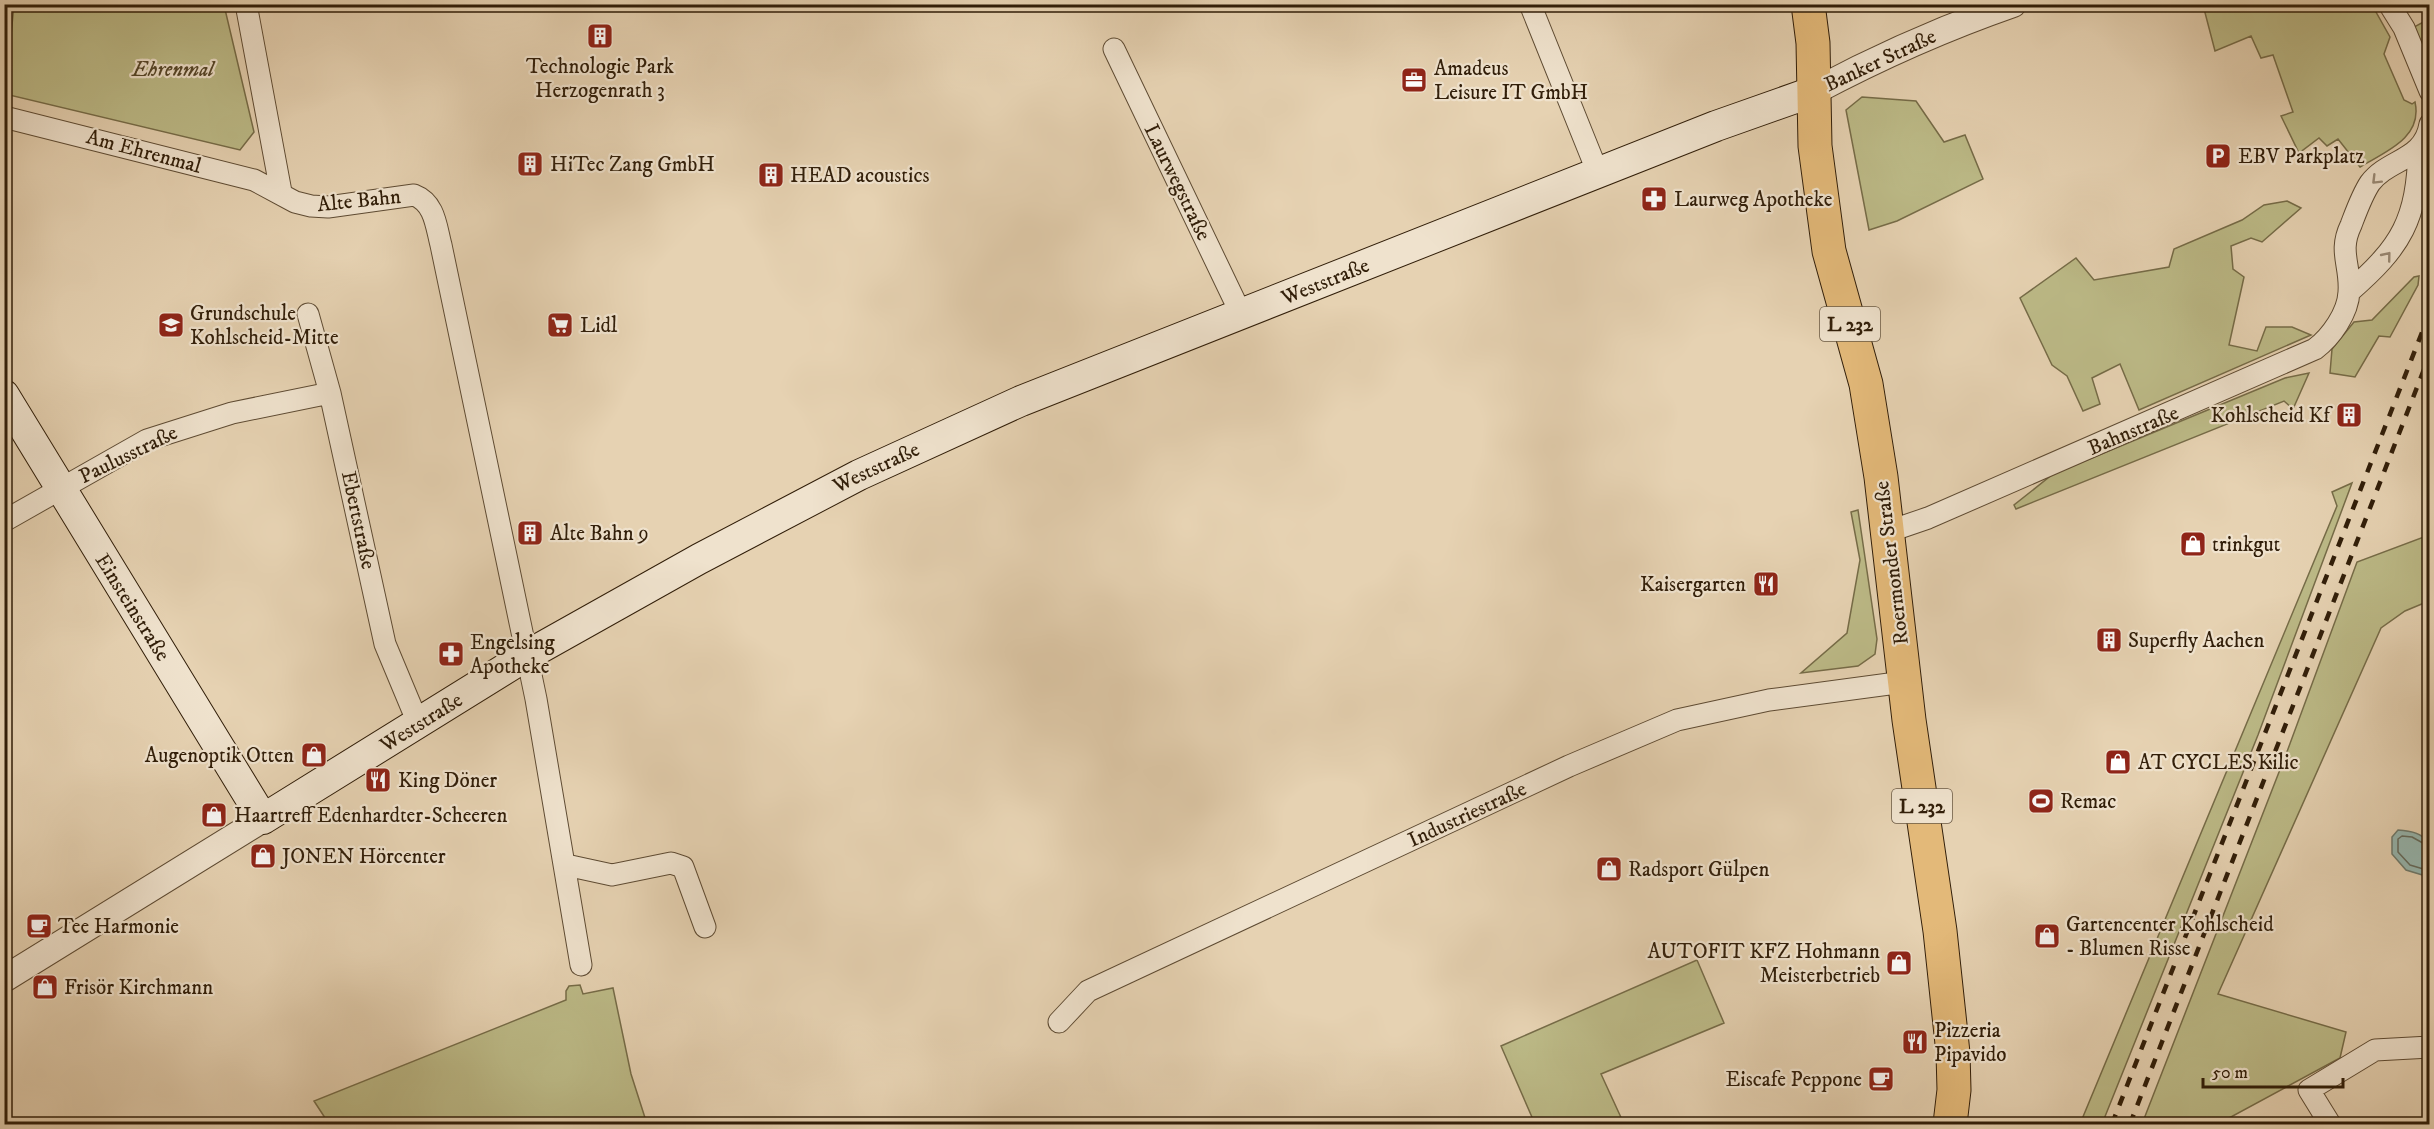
<svg xmlns="http://www.w3.org/2000/svg" width="2434" height="1129" viewBox="0 0 2434 1129" font-family="'IM FELL DW Pica',serif">
<style>
.green{fill:#bcba87;stroke:#766c48;stroke-width:1.5}
.water{fill:#96b7b0;stroke:#6e7a6d;stroke-width:1.5}
.lines{fill:none;stroke-linecap:round;stroke-linejoin:round}
.shore{stroke:#646a5c;stroke-width:1.5}
.minor-casing{stroke:#5e4b33;stroke-width:23}
.tertiary-casing{stroke:#5e4b33;stroke-width:28}
.secondary-casing{stroke:#311e09;stroke-width:32}
.primary-casing{stroke:#311e09;stroke-width:35}
.minor{stroke:#efe2cd;stroke-width:21}
.tertiary{stroke:#efe2cd;stroke-width:26}
.secondary{stroke:#efe2cd;stroke-width:30}
.primary{stroke:#e3b979;stroke-width:33}
.rail{stroke:#311e09;stroke-width:4.5;stroke-dasharray:10 10;stroke-linecap:butt}
.oneway{stroke:#9a8a75}
.labels{text-anchor:middle;stroke-width:4.5;stroke-linejoin:round;paint-order:stroke}
.shield{fill:#efe2cd;stroke:#6a5944;stroke-width:1.5}
.shield-label{font-size:20px;font-weight:bold;fill:#311e09}
.street-label{font-size:21px;fill:#311e09;stroke:#efe2cd}
.poi-label{font-size:21px;fill:#311e09;stroke:#efe2cd;text-anchor:start}
.park-label{font-size:21px;font-style:italic;fill:#544528;stroke:#efe2cd}
</style>
<rect width="100%" height="100%" fill="#e6d2b2"/>
<filter id="stains"><feTurbulence type="fractalNoise" baseFrequency=".00333" numOctaves="4"/><feColorMatrix values="0 0 0 0 .2 0 0 0 0 .09 0 0 0 0 .02 0 0 0 .5 -.17"/></filter>
<radialGradient id="worn" r=".72"><stop offset=".6" stop-color="#630" stop-opacity="0"/><stop offset="1" stop-color="#630" stop-opacity=".3"/></radialGradient>
<path class="green" d="M14 5H224L254 132 240 150 5 94Z
M2203 5H2372L2390 37 2384 54 2404 100 2412 104 2415 102C2423 138 2385 152 2360 167L2338 139 2327 146 2319 138 2299 153 2281 116 2293 112 2273 55 2261 58 2251 36 2215 51Z
M2429 19V62L2414 27Z
M1862 97 1916 101 1944 142 1965 135 1983 179 1897 221 1869 230 1846 110Z
M2287 201 2301 208 2262 242 2251 238 2231 246 2233 269 2244 277 2229 345 2257 351 2266 327H2292L2311 335 2139 410 2120 364 2092 378 2100 404 2083 411 2067 376 2052 365 2020 298 2076 258 2094 280 2169 267 2174 249 2242 220 2264 205Z
M2419 276 2418 285 2390 337 2379 336 2355 377 2330 373 2332 349 2354 322 2372 320 2414 277Z
M2309 373 2293 409 2284 401 2016 509 2014 505 2053 474 2285 378Z
M2352 483 2258 735 2102 1124H2080L2337 506 2332 492Z
M1858 510 1877 639 1875 654 1858 666 1801 673 1847 633 1860 560 1851 512Z
M2429 535V601L2405 611 2381 628 2218 994 2346 1032 2340 1058 2218 1124H2142L2288 749 2357 562Z
M1697 960 1724 1023 1601 1074 1624 1124H1535L1501 1046Z
M580 985 583 994 613 988 631 1074 647 1124H329L314 1101 566 1000V991L569 986Z"/>
<path class="water" d="M2398 830C2434 832 2430 847 2429 877L2406 870 2392 854V837Z"/>
<g class="lines">
<path class="shore" d="M2430 847 2412 837 2402 836 2398 839V852L2410 865 2430 871"/>
<defs>
<path id="minor" d="M246 4 281 192
M1530 4 1598 173
M2389 4 2404 28 2430 91
M1114 49 1241 314
M4 117 254 180 295 202 311 206 328 207 414 195C435 203 436 226 441 245L536 699 581 965
M2349 292C2402 246 2417 220 2419 149
M308 314 330 393 385 644 418 723
M4 521 147 440 232 413 330 393
M1887 532 1928 518 2315 349C2331 337 2348 313 2349 292 2351 265 2338 252 2351 225 2356 212 2362 195 2370 183 2389 158 2424 161 2430 124
M566 865 612 875 671 863 683 867 705 927
M1059 1022 1088 991 1569 766 1677 720 1769 700 1904 682
M2330 1124 2309 1090 2375 1050 2430 1047"/>
<path id="tertiary" d="M1815 91C1879 57 1944 28 2013 4
M4 979 263 819"/>
<path id="secondary" d="M4 395 263 819 526 656 699 559 859 475 1021 401 1716 126 1815 91"/>
<path id="primary" d="M1808 4 1813 43 1815 146 1829 251 1866 384 1881 477 1909 720 1940 931 1953 1053 1954 1090 1950 1124"/>
</defs>
<use href="#minor" class="minor-casing"/>
<use href="#tertiary" class="tertiary-casing"/>
<use href="#secondary" class="secondary-casing"/>
<use href="#primary" class="primary-casing"/>
<use href="#minor" class="minor"/>
<use href="#tertiary" class="tertiary"/>
<use href="#secondary" class="secondary"/>
<use href="#primary" class="primary"/>
<path class="rail" d="M2112 1124 2430 312
M2130 1124 2430 354"/>
</g>
<defs><path id="oneway-chevron" d="M-2-3.5L2.5 0L-2 3.5" fill="none" stroke-width="1.6" stroke-linecap="round" stroke-linejoin="round" transform="scale(1.5)"/></defs>
<g class="oneway">
<use href="#oneway-chevron" transform="translate(2376 180) rotate(135)"/>
<use href="#oneway-chevron" transform="translate(2387 256) rotate(-51)"/>
</g>
<defs>
<symbol id="building-square" viewBox="-11 -11 22 22"><rect x="-9" y="-9" width="18" height="18" rx="4" fill="#8f2418" stroke="#efe2cd"/><path d="M-4-6H4V6H1V3H-1V6H-4ZM-2.5-4.3h1.7v1.8h-1.7ZM.8-4.3h1.7v1.8H.8ZM-2.5-1h1.7V.8h-1.7ZM.8-1h1.7V.8H.8Z" fill="#fff"/></symbol>
<symbol id="office-square" viewBox="-11 -11 22 22"><rect x="-9" y="-9" width="18" height="18" rx="4" fill="#8f2418" stroke="#efe2cd"/><path d="M-6-3h4V-5.5h4V-3h4V5H-6ZM-1-4.5V-3h2v-1.5ZM-6 0V1H6V0Z" fill="#fff"/></symbol>
<symbol id="parking-square" viewBox="-11 -11 22 22"><rect x="-9" y="-9" width="18" height="18" rx="4" fill="#8f2418" stroke="#efe2cd"/><path d="M-3.5-5.5H1a3.5 3.5 0 0 1 0 7H-1V5.5H-3.5ZM-1-3.4V-.6H.8a1.4 1.4 0 0 0 0-2.8Z" fill="#fff"/></symbol>
<symbol id="pharmacy-square" viewBox="-11 -11 22 22"><rect x="-9" y="-9" width="18" height="18" rx="4" fill="#8f2418" stroke="#efe2cd"/><path d="M-2-6h4v4h4v4h-4v4h-4v-4h-4v-4h4Z" fill="#fff"/></symbol>
<symbol id="school-square" viewBox="-11 -11 22 22"><rect x="-9" y="-9" width="18" height="18" rx="4" fill="#8f2418" stroke="#efe2cd"/><path d="M0-5L7-2L0 1L-7-2ZM-4 1L0 2.5L4 1V4Q0 6-4 4Z" fill="#fff"/></symbol>
<symbol id="supermarket-square" viewBox="-11 -11 22 22"><rect x="-9" y="-9" width="18" height="18" rx="4" fill="#8f2418" stroke="#efe2cd"/><path d="M-6-5.5h2.5l.6 2H6L4.5 2H-2.5L-4.4-4H-6ZM-1.5 3.2a1.3 1.3 0 1 0 .1 0ZM3 3.2a1.3 1.3 0 1 0 .1 0Z" fill="#fff"/></symbol>
<symbol id="shop-square" viewBox="-11 -11 22 22"><rect x="-9" y="-9" width="18" height="18" rx="4" fill="#8f2418" stroke="#efe2cd"/><path d="M-5-2.5h2.3a2.7 3.5 0 0 1 5.4 0H5L5.5 6h-11ZM-1.5-2.5h3a1.5 2.3 0 0 0-3 0Z" fill="#fff"/></symbol>
<symbol id="restaurant-square" viewBox="-11 -11 22 22"><rect x="-9" y="-9" width="18" height="18" rx="4" fill="#8f2418" stroke="#efe2cd"/><path d="M-5-6h1v4h1v-4h1v4h1v-4h1v5L-1.5 .5V6h-2V.5L-5-1ZM5-6V6H3V1.5H1.5Q1.5-4 5-6Z" fill="#fff"/></symbol>
<symbol id="stadium-square" viewBox="-11 -11 22 22"><rect x="-9" y="-9" width="18" height="18" rx="4" fill="#8f2418" stroke="#efe2cd"/><path d="M0-5a6.5 5 0 1 0 0 10a6.5 5 0 1 0 0-10ZM-3.5-1.8h7v3.6h-7Z" fill="#fff"/></symbol>
<symbol id="cafe-square" viewBox="-11 -11 22 22"><rect x="-9" y="-9" width="18" height="18" rx="4" fill="#8f2418" stroke="#efe2cd"/><path d="M-5.5-4.5H6V0H3Q3 3.5 0 3.5H-2.5Q-5.5 3.5-5.5 0ZM3-3.2v2h1.7v-2ZM-6 4.5H4V6H-6Z" fill="#fff"/></symbol>
</defs>
<g fill-rule="evenodd">
<use href="#building-square" x="585" y="21" width="30" height="30"/>
<use href="#office-square" x="1399" y="65" width="30" height="30"/>
<use href="#parking-square" x="2203" y="141" width="30" height="30"/>
<use href="#building-square" x="515" y="149" width="30" height="30"/>
<use href="#building-square" x="756" y="160" width="30" height="30"/>
<use href="#pharmacy-square" x="1639" y="184" width="30" height="30"/>
<use href="#school-square" x="156" y="310" width="30" height="30"/>
<use href="#supermarket-square" x="545" y="310" width="30" height="30"/>
<use href="#building-square" x="2334" y="400" width="30" height="30"/>
<use href="#building-square" x="515" y="518" width="30" height="30"/>
<use href="#shop-square" x="2178" y="529" width="30" height="30"/>
<use href="#restaurant-square" x="1751" y="569" width="30" height="30"/>
<use href="#building-square" x="2094" y="625" width="30" height="30"/>
<use href="#pharmacy-square" x="436" y="639" width="30" height="30"/>
<use href="#shop-square" x="299" y="740" width="30" height="30"/>
<use href="#shop-square" x="2103" y="747" width="30" height="30"/>
<use href="#restaurant-square" x="363" y="765" width="30" height="30"/>
<use href="#stadium-square" x="2026" y="786" width="30" height="30"/>
<use href="#shop-square" x="199" y="800" width="30" height="30"/>
<use href="#shop-square" x="248" y="841" width="30" height="30"/>
<use href="#shop-square" x="1594" y="854" width="30" height="30"/>
<use href="#cafe-square" x="24" y="911" width="30" height="30"/>
<use href="#shop-square" x="2032" y="921" width="30" height="30"/>
<use href="#shop-square" x="1884" y="948" width="30" height="30"/>
<use href="#shop-square" x="30" y="972" width="30" height="30"/>
<use href="#restaurant-square" x="1900" y="1027" width="30" height="30"/>
<use href="#cafe-square" x="1866" y="1064" width="30" height="30"/>
</g>
<g class="labels">
<g class="shield">
<rect x="1820" y="307" width="60" height="34" rx="4.5"/>
<rect x="1892" y="789" width="60" height="34" rx="4.5"/>
</g>
<g class="shield-label">
<text x="1850" y="331">L 232</text>
<text x="1922" y="813">L 232</text>
</g>
<g class="street-label">
<text transform="translate(1880 60) rotate(-25)" y="7">Banker Straße</text>
<text transform="translate(144 151) rotate(15)" y="7">Am Ehrenmal</text>
<text transform="translate(1178 182) rotate(64)" y="7">Laurwegstraße</text>
<text transform="translate(359 200) rotate(-6)" y="7">Alte Bahn</text>
<text transform="translate(1325 281) rotate(-22)" y="7">Weststraße</text>
<text transform="translate(2133 430) rotate(-23)" y="7">Bahnstraße</text>
<text transform="translate(128 454) rotate(-26)" y="7">Paulusstraße</text>
<text transform="translate(876 467) rotate(-25)" y="7">Weststraße</text>
<text transform="translate(359 520) rotate(78)" y="7">Ebertstraße</text>
<text transform="translate(1891 563) rotate(-97)" y="7">Roermonder Straße</text>
<text transform="translate(133 607) rotate(58)" y="7">Einsteinstraße</text>
<text transform="translate(421 722) rotate(-32)" y="7">Weststraße</text>
<text transform="translate(1467 814) rotate(-25)" y="7">Industriestraße</text>
</g>
<g class="poi-label">
<text x="600" y="73" text-anchor="middle">Technologie Park<tspan x="600" dy="24">Herzogenrath 3</tspan></text>
<text x="1434" y="75">Amadeus<tspan x="1434" dy="24">Leisure IT GmbH</tspan></text>
<text x="2238" y="163">EBV Parkplatz</text>
<text x="550" y="171">HiTec Zang GmbH</text>
<text x="790" y="182">HEAD acoustics</text>
<text x="1674" y="206">Laurweg Apotheke</text>
<text x="190" y="320">Grundschule<tspan x="190" dy="24">Kohlscheid-Mitte</tspan></text>
<text x="580" y="332">Lidl</text>
<text x="2330" y="422" text-anchor="end">Kohlscheid Kf</text>
<text x="550" y="540">Alte Bahn 9</text>
<text x="2212" y="551">trinkgut</text>
<text x="1746" y="591" text-anchor="end">Kaisergarten</text>
<text x="2128" y="647">Superfly Aachen</text>
<text x="470" y="649">Engelsing<tspan x="470" dy="24">Apotheke</tspan></text>
<text x="294" y="762" text-anchor="end">Augenoptik Otten</text>
<text x="2138" y="769">AT CYCLES Kilic</text>
<text x="398" y="787">King Döner</text>
<text x="2060" y="808">Remac</text>
<text x="234" y="822">Haartreff Edenhardter-Scheeren</text>
<text x="282" y="863">JONEN Hörcenter</text>
<text x="1628" y="876">Radsport Gülpen</text>
<text x="2066" y="931">Gartencenter Kohlscheid<tspan x="2066" dy="24">- Blumen Risse</tspan></text>
<text x="58" y="933">Tee Harmonie</text>
<text x="1880" y="958" text-anchor="end">AUTOFIT KFZ Hohmann<tspan x="1880" dy="24">Meisterbetrieb</tspan></text>
<text x="64" y="994">Frisör Kirchmann</text>
<text x="1934" y="1037">Pizzeria<tspan x="1934" dy="24">Pipavido</tspan></text>
<text x="1862" y="1086" text-anchor="end">Eiscafe Peppone</text>
</g>
<g class="park-label">
<text x="173" y="76">Ehrenmal</text>
</g>
</g>
<rect width="2434" height="1129" fill="none" stroke="#e6d2b2" stroke-width="24"/>
<rect x="6" y="6" width="2422" height="1117" fill="none" stroke="#311e09" stroke-width="3"/>
<rect x="12" y="12" width="2410" height="1105" fill="none" stroke="#311e09" stroke-width="1.5"/>
<path d="M2203 1078v9h140v-9" fill="none" stroke="#311e09" stroke-width="3"/>
<text x="2212" y="1078" font-size="18" fill="#311e09" stroke="#efe2cd" stroke-width="4.5" paint-order="stroke">50 m</text>
<rect width="100%" height="100%" filter="url(#stains)"/>
<rect width="100%" height="100%" fill="url(#worn)"/>
</svg>
